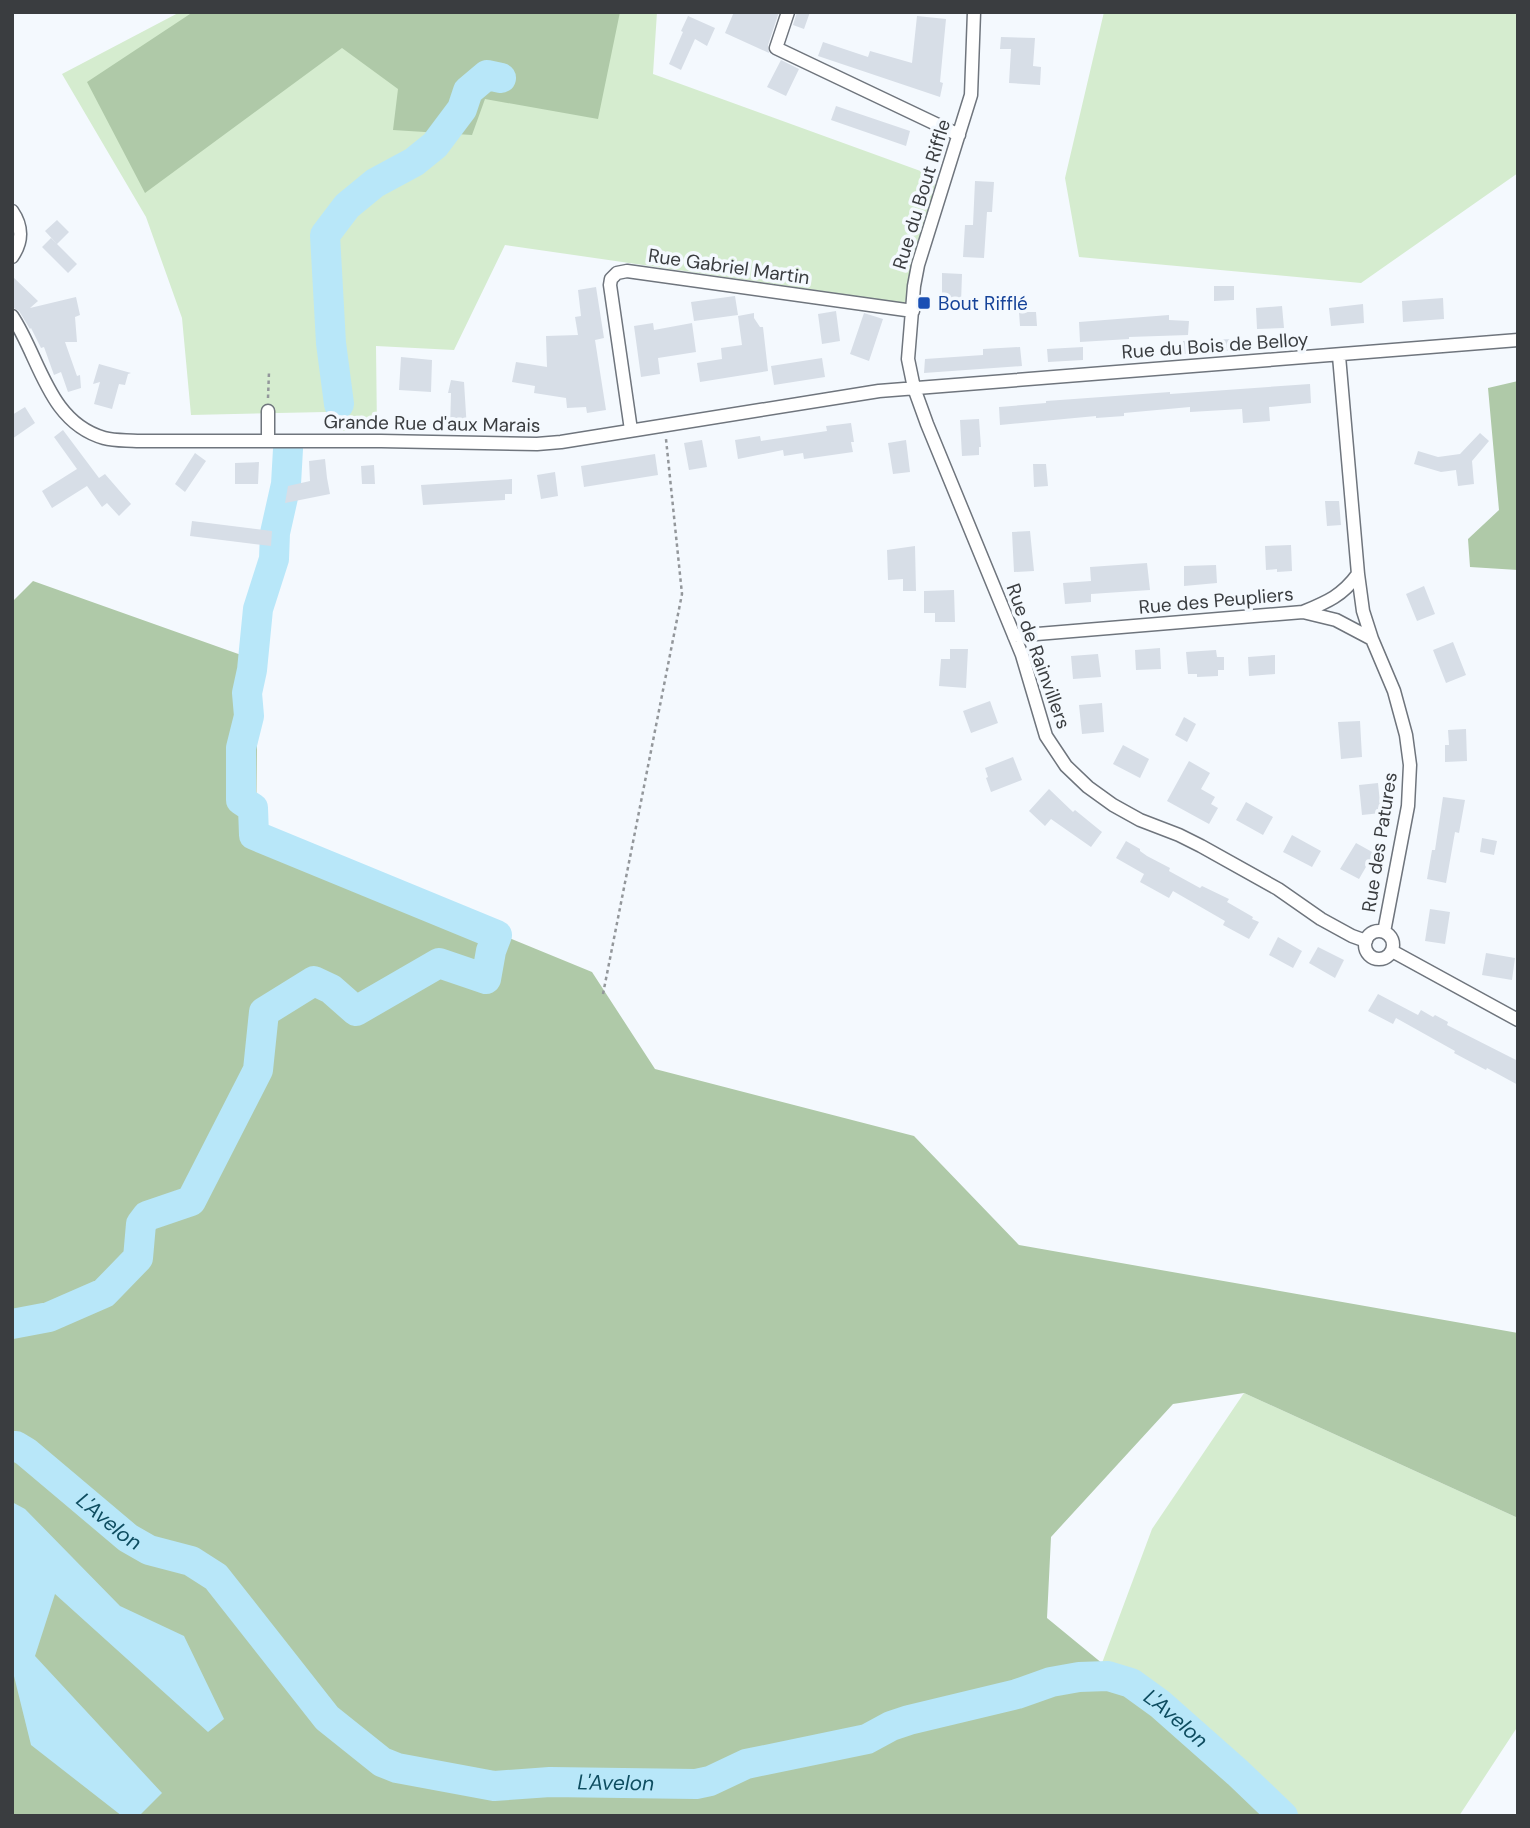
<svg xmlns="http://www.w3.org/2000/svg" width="1530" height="1828" viewBox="0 0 1530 1828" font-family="'DM Sans',sans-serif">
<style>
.green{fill:#d5eccf}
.forest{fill:#afc9a8}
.water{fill:#b8e7f9}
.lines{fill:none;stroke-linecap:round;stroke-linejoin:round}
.river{stroke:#b8e7f9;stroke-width:30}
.building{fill:#d7dee7}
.minor-casing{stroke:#6f757d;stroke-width:15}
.path{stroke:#93979b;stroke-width:2.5;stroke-dasharray:3.5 3.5;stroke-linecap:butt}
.minor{stroke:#fff;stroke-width:12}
.transit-dot{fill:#1a4fb4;stroke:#f4f9fe;stroke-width:2.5}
.labels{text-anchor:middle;stroke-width:7;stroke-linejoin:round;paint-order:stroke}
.street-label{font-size:19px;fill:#3a3d40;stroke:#f4f9fe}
.transit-label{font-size:19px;fill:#164399;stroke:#f4f9fe;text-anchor:start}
.water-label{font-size:21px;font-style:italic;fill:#0e4d60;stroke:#f4f9fe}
</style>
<rect width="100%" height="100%" fill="#f4f9fe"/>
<path class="green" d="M180 12H657L653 74 937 177 905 303 505 245 454 350 376 346 377 431H327L326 412 191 415 182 318 146 217 62 74Z
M1104 12H1518V173L1361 283 1079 257 1065 178Z
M1244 1393 1518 1518V1726L1459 1816H1288L1102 1663 1152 1529Z"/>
<path class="forest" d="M193 12H620L598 119 485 99 472 135 393 130 398 89 342 48 145 193 87 82Z
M1518 381V570L1470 567 1468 539 1499 510 1488 388Z
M33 581 258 661 256 834 592 972 655 1069 914 1136 1019 1245 1518 1333V1518L1244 1393 1173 1404 1051 1537 1047 1618 1288 1816H12V602Z"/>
<path class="water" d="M12 1502 25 1509 120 1606 184 1636 224 1719 208 1732 55 1594 35 1656 162 1793 139 1816H122L31 1745 12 1668Z"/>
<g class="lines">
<g class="river">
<path d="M339 404 331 343 325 235 347 206 375 183 414 162 435 145 462 109 468 91 487 75 501 78"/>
<path d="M12 1324 49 1317 104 1293 138 1258 141 1224 147 1216 191 1201 258 1070 264 1012 314 981 331 989 356 1011 439 963 486 979 491 951 497 935 254 835 253 808 241 800V748L249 716 247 693 252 670 258 609 274 559 275 533 286 484 288 449"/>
<path id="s1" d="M12 1446H16L26 1452 128 1538 149 1550 191 1561 216 1577 327 1718 382 1762 397 1768 494 1786 550 1782 696 1784 710 1781 746 1764 867 1739 891 1726 909 1720 1017 1694 1051 1682 1079 1677 1108 1676 1131 1683 1160 1704 1238 1773 1283 1816"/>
</g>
</g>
<path class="building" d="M734 12H779L768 45 769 53 725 33Z
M797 12H810L804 29 793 25Z
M688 16 715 28 707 46 695 39 681 70 669 64 683 32 681 31Z
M917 16 946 19 940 82 943 83 940 97 818 56 823 42 868 57 870 51 912 63Z
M1001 37 1035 38 1033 66 1041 67 1040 85 1009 83 1011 49H1000Z
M781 60 799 69 786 96 767 87Z
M836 106 910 131 906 146 831 120Z
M975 181 994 182 992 212H987L984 258 963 257 965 225H973Z
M57 220 69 232 57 244 45 231Z
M51 238 77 264 68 273 42 247Z
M942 273 962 274 961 303 942 302Z
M12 276 38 301 30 308 76 297 80 315 75 317 77 342H65L77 376 80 375 81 388 68 392 61 372 54 375 44 347 41 348 31 328 30 329 19 311 12 307Z
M1214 286H1234V300L1214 301Z
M596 287 604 338 595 340 606 410 587 413 586 407 567 408 566 398 534 393 535 386 512 382 516 362 547 367 546 336 578 335 575 317 581 316 578 290Z
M735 296 738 315 694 321 691 302Z
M1443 298 1444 319 1403 322 1402 301Z
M1363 304 1364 323 1331 326 1329 308Z
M1282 306 1284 328 1257 329 1256 308Z
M836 311 840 341 822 344 818 314Z
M1019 312H1036L1037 326H1020Z
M754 313V318L760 327H763L768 371 700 382 697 363 722 359 721 348 742 345 738 316Z
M864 313 883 319 869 361 850 354Z
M1169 315V320L1189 321 1188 335 1129 337V339L1080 342 1079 322Z
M653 323 654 330 692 323 696 352 658 358 660 374 641 377 634 326Z
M1234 339 1235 350 1183 354V341Z
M1020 347 1022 366 924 373 925 359 983 355V349Z
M1083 347V360L1048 362 1047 349Z
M401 357 432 360 431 392 399 390Z
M822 358 825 377 774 385 771 366Z
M99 364 131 373 128 374 125 385 119 384 112 409 94 404 100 382 93 384Z
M451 380 464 382 467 430H450L451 393H448Z
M1310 384 1311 403 1269 407 1270 421 1243 423 1242 409 1190 412V407L1124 413V416L1096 418V416L1000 425 999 407 1046 403V401L1074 399 1170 392V394Z
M25 407 35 423 12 439V415Z
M979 419 981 447H979V455L962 456 960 420Z
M851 423 854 442H851L853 452 804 459 803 453 784 456 783 450 738 459 735 440 760 436 761 441 827 431 826 426Z
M63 430 99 478 105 474 131 504 119 516 107 503 102 507 87 486 52 508 42 491 77 469 54 437Z
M1480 433 1489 441 1472 461 1474 484 1458 486 1456 470 1441 472 1414 464 1418 451 1438 457 1460 454Z
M702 440 707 467 689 470 684 443Z
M906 440 910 472 893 474 888 443Z
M195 453 206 461 185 492 175 484Z
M655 454 658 475 584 487 581 466Z
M325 459 327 478 330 494 285 503 288 486 310 481 309 461Z
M259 462 258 484H235V463Z
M1033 464H1046L1048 486 1034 487Z
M374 465 375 484H362L361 466Z
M555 472 558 496 541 499 537 475Z
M512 479V494H505V500L423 505 421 485Z
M1325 501H1339L1341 525 1327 526Z
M192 521 272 531 271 546 190 536Z
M1030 531 1034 571 1014 572 1012 532Z
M1291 545 1292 571 1277 572V569L1266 570 1265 546Z
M915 546 916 591H903V579L888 580 887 550Z
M1147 563 1150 590 1091 594V602L1065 604 1063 583 1091 581 1090 567Z
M1216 565 1217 583 1184 586V566Z
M1424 586 1435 614 1417 621 1406 594Z
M954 590 955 622H935V613H924V591Z
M1453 642 1466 675 1446 683 1433 650Z
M1160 648 1161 669 1136 670 1135 650Z
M950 649H968L966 688 939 686 941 659H950Z
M1216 650 1217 657H1224V670H1218V676L1197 677V674H1188L1186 652Z
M1098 654 1101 677 1073 679 1071 656Z
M1275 655V674L1249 676 1248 657Z
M990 701 998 723 971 733 963 711Z
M1102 703 1104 732 1082 734 1079 705Z
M1184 717 1196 724 1187 742 1175 735Z
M1360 721 1362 757 1341 759 1338 722Z
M1466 729 1467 761 1445 762V745H1449L1448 730Z
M1123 745 1149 759 1140 778 1113 764Z
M1013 757 1022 780 991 792 986 778 988 777 985 768Z
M1189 761 1210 773 1201 789 1215 797 1211 804 1218 808 1209 824 1167 801Z
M1378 783 1381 813 1362 815 1359 785Z
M1049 789 1073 812 1075 810 1102 832 1091 847 1051 819 1045 826 1029 811Z
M1443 797 1465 800 1459 833 1455 832 1446 883 1427 879 1432 850H1435Z
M1246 802 1273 817 1263 835 1236 820Z
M1292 835 1321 851 1312 867 1283 852Z
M1482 838 1497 841 1494 855 1480 852Z
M1126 841 1140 849V851L1147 856 1170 868 1169 871 1200 888 1202 886 1229 899 1227 902 1253 917 1252 919 1259 922 1249 939 1223 925 1225 921 1173 891 1169 898 1140 882 1144 874 1116 858Z
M1356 843 1374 853 1359 879 1340 869Z
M1430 909 1450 912 1445 944 1425 941Z
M1278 937 1302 951 1293 968 1269 955Z
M1318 947 1344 960 1335 978 1309 963Z
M1486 953 1515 958 1512 980 1482 975Z
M1378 994 1418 1015 1421 1010 1433 1017 1435 1015 1448 1022 1447 1025 1518 1061V1085L1487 1068 1486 1070 1454 1053 1455 1051 1396 1018 1393 1024 1368 1011Z"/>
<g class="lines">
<defs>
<path id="minor" d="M788 12 776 48 959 135
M974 12 971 95 918 265 914 286 908 359 914 388 927 424 1022 655 1046 736 1066 766 1088 787 1113 805 1140 820 1179 835 1201 846 1278 889 1321 919 1352 936 1366 941
M12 211C23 227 23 241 12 257
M12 316C40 358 48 422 104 438 115 441 126 440 137 441H381L537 444 561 442 879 391 1518 340
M268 411V441
M631 430 610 285 611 279 617 273 627 271 913 311
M1358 574 1363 611 1372 639
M1303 612 1336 620 1372 639 1394 691 1406 735 1410 765 1408 806 1384 932
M1014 636 1303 612C1327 602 1342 596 1358 574L1339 356
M1365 945a14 14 0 1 1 28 0a14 14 0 1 1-28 0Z
M1392 951 1518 1020"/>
</defs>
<use href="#minor" class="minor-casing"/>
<path class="path" d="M268 398 269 372
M603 994 682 594 666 439"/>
<use href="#minor" class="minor"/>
</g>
<rect class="transit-dot" x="917" y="296" width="14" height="14" rx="3.5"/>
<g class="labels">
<g class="street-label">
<text transform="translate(921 194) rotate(-73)" y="7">Rue du Bout Riffle</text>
<text transform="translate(729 266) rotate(8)" y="7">Rue Gabriel Martin</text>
<text transform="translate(1215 345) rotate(-4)" y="7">Rue du Bois de Belloy</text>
<text transform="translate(432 423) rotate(1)" y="7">Grande Rue d'aux Marais</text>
<text transform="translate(1216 600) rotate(-5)" y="7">Rue des Peupliers</text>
<text transform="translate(1039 656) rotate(70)" y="7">Rue de Rainvillers</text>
<text transform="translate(1379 842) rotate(-81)" y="7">Rue des Patures</text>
</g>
<g class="transit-label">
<text x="938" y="310">Bout Rifflé</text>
</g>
<g class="water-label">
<text dy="7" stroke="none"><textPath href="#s1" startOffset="124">L'Avelon</textPath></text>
<text dy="7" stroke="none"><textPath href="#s1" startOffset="1323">L'Avelon</textPath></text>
<text dy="7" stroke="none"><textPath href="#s1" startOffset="733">L'Avelon</textPath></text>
</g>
</g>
<rect width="1530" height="1828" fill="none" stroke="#3a3d40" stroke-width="28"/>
</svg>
